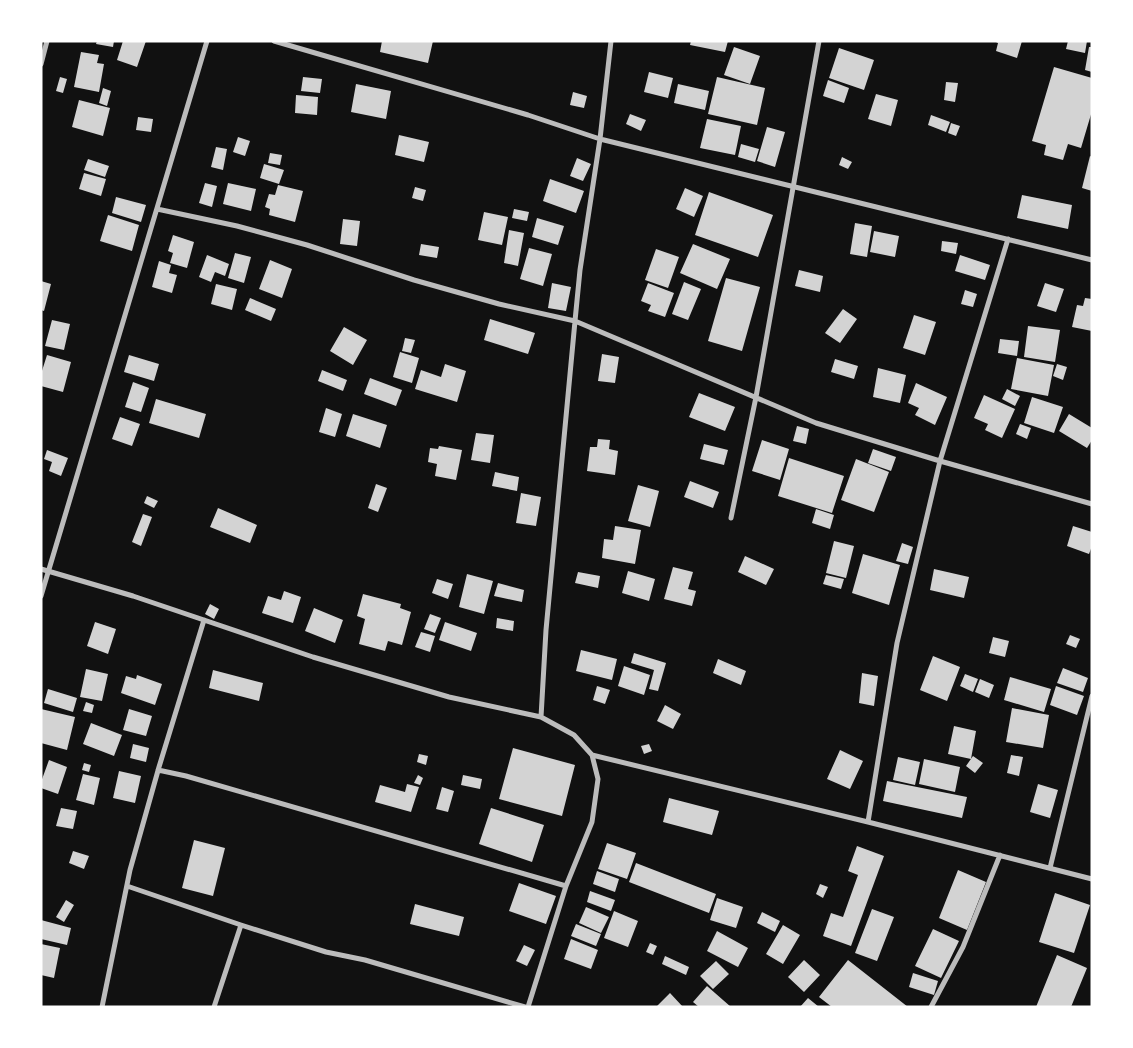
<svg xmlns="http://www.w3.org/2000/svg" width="1133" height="1048" viewBox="0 0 1133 1048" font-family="Inter,sans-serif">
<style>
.building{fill:#d3d3d3}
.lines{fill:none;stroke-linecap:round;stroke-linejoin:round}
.minor{stroke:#bcbcbc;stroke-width:5}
</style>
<rect width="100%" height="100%" fill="#111"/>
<path class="building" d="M97 41H114L113 47 96 44Z
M123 41H146L137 67 117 60Z
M382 41H433L428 63 380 52Z
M691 41H728L725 52 690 45Z
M994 41H1022L1017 58 996 51 998 43Z
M1068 41H1087L1085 53 1066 49Z
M734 47 760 56 750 84 724 75Z
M1089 47H1092V72L1085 70Z
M839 48 874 60 864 90 829 78Z
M81 52 99 55 97 63 104 64 99 92 74 87Z
M1054 67 1092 78V111L1081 148 1068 144 1063 160 1044 155 1046 145 1032 141Z
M649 72 673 78 668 98 644 92Z
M60 77 67 79 63 93 56 91Z
M303 77 322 79 320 93 301 91Z
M717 77 765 88 757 125 708 114Z
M828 80 849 88 844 103 823 96Z
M946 82 958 83 955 102 944 100Z
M356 84 391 91 386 119 351 112Z
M678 84 709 91 705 110 674 103Z
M103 88 111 91 107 106 99 103Z
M573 92 587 96 584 108 570 105Z
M876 94 898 100 891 126 868 119Z
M296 95 318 97 317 115 295 113Z
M79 100 110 108 103 136 72 127Z
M630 114 646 120 641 131 626 124Z
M931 115 950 122 946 132 928 125Z
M138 117 153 119 151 132 136 130Z
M707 119 741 126 735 155 700 148Z
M951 123 960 126 956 136 948 133Z
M767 127 785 132 775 167 757 161Z
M399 135 429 142 424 162 395 155Z
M238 137 250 141 245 156 233 152Z
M741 144 759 149 755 162 738 157Z
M216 147 227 149 223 170 211 167Z
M270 153 282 155 280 165 268 163Z
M1090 156 1092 157V191L1082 188Z
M842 157 852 162 848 169 839 165Z
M577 158 591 164 583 181 570 176Z
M88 159 109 166 105 177 84 170Z
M264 164 284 170 279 184 260 178Z
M84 173 106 179 101 196 79 189Z
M550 179 584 191 576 213 543 201Z
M205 183 217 186 212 207 199 203Z
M228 183 256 189 251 211 223 204Z
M278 185 303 191 295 222 269 215 270 209 265 207 269 194 275 195Z
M415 187 426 190 423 201 412 198Z
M685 188 703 196 694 217 676 209Z
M709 192 773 215 758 257 695 235Z
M1022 195 1072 205 1068 229 1017 218Z
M116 197 146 205 141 222 112 213Z
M514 209 529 212 527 221 512 218Z
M484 212 508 217 502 245 478 240Z
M108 215 139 225 132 251 100 241Z
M537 218 564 226 558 245 532 237Z
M343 219 360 221 357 246 340 244Z
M855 223 872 226 867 257 850 254Z
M509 230 524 233 518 266 504 263Z
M874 231 899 236 895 257 870 252Z
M173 235 194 242 187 268 170 263 173 253 168 251Z
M942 241 958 243 956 254 941 251Z
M421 244 439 247 437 258 419 255Z
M693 244 730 259 717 289 680 273Z
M529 248 552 254 543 286 520 279Z
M656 249 679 257 668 288 645 280Z
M235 253 251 257 244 283 228 278Z
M207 255 229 264 225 276 215 272 211 282 199 277Z
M960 255 990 265 985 280 955 271Z
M270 260 292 269 282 298 259 289Z
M159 261 171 265 169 273 177 275 172 293 152 287Z
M799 270 823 276 820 292 795 286Z
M726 278 760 287 742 351 708 341Z
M41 281 51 284 44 311 41 310Z
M684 282 701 289 688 320 672 314Z
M552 283 571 287 566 311 548 308Z
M648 283 674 293 665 317 648 311 651 305 641 301Z
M1045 283 1064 289 1056 312 1037 306Z
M216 284 237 289 232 310 211 304Z
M965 290 977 294 973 307 961 304Z
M250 298 276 309 271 321 245 310Z
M1085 298 1092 299V331L1072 327 1077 305 1083 306Z
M843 309 857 319 840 343 825 333Z
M914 315 936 322 925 355 903 348Z
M490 319 535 333 528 354 484 340Z
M52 320 70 324 64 350 45 346Z
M1028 326 1060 330 1055 362 1024 357Z
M344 327 367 340 353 365 330 351Z
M405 338 415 340 411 353 402 351Z
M1000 339 1019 341 1017 356 998 353Z
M400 352 419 358 412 383 393 377Z
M602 354 619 357 615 383 598 381Z
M47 355 71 362 63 392 41 386V374Z
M129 355 159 364 154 381 124 372Z
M1017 358 1054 365 1048 396 1011 389Z
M835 359 858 366 854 379 831 372Z
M445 364 466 371 457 402 415 389 421 370 441 377Z
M1057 364 1067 367 1063 380 1053 376Z
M878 368 906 375 900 403 873 397Z
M322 370 347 380 343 391 318 381Z
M370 378 402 390 396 406 364 394Z
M133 382 149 388 141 412 125 407Z
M916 383 947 397 935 425 915 415 919 408 908 403Z
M1007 389 1020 396 1015 406 1002 399Z
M699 393 735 407 725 431 689 417Z
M984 395 1015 409 1002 438 985 430 988 424 974 418Z
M1032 397 1063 407 1054 433 1024 423Z
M156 399 206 414 199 438 149 423Z
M326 408 342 414 335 437 319 432Z
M353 414 387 425 380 448 346 436Z
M1069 414 1092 428V440L1087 448 1059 431Z
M120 417 140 424 132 446 112 439Z
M1020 424 1031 428 1027 439 1016 434Z
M797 426 809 429 806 444 793 441Z
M476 433 494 435 490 463 471 460Z
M598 439 610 440 609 449 618 451 615 475 587 471 590 447H597Z
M762 440 789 449 780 480 752 471Z
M704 444 728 450 724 465 700 459Z
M439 446 462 450 456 480 435 476 437 464 428 462 430 448 438 449Z
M873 449 896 457 891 471 868 463Z
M47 450 68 458 61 476 49 471 52 462 44 459Z
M789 458 844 476 832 513 778 496Z
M856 459 889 472 874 512 841 500Z
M495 472 519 477 517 491 492 486Z
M690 481 719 492 713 508 684 497Z
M376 484 387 488 378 512 368 508Z
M638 485 659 491 650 527 628 521Z
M521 493 541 497 536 526 516 523Z
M147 496 158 501 154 508 144 503Z
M218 508 257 525 250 543 210 527Z
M816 509 834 515 830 529 812 523Z
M143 514 152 517 141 546 132 542Z
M615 526 641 530 635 564 602 558 604 539 613 540Z
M1073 526 1092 532V546L1089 554 1067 546Z
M834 541 854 546 846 578 826 573Z
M902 543 913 547 908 564 896 561Z
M863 554 900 565 889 605 852 593Z
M745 556 774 569 766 585 738 572Z
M673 567 693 572 688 589 696 591 692 606 664 599Z
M934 569 969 577 964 598 930 590Z
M628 571 655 579 649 601 622 593Z
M578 572 600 576 598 588 575 583Z
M467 574 493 581 484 614 459 607Z
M826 575 844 579 841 589 823 584Z
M437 579 453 584 448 599 432 593Z
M498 583 524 590 522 602 494 596Z
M284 591 301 597 293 623 262 613 268 596 281 600Z
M363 594 401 604 400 608 411 612 402 645 388 641 385 651 359 644 365 619 357 616Z
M210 604 219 609 214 619 205 614Z
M314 608 343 620 335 643 305 631Z
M430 614 441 618 435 633 424 629Z
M497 618 514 621 513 631 496 628Z
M95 622 116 629 108 654 87 646Z
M445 622 477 633 471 651 439 640Z
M421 632 435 636 430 652 415 647Z
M1070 635 1080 639 1076 648 1066 644Z
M993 637 1009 641 1005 657 989 653Z
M581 650 617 659 612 680 576 671Z
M634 653 666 663 658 691 649 689 654 670 631 663Z
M933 656 960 667 947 701 920 690Z
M718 659 746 671 741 685 713 673Z
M624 666 650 675 644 695 618 686Z
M1063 668 1088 678 1083 692 1057 683Z
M86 669 108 674 102 701 80 697Z
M213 670 263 683 259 701 209 688Z
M862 673 878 676 874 706 859 703Z
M965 674 978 679 973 692 960 686Z
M137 675 162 684 155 705 121 693 126 676 136 679Z
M1010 677 1051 689 1044 712 1004 700Z
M980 679 994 685 989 698 975 692Z
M597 686 610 690 605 704 593 700Z
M1056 686 1084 696 1077 715 1050 705Z
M48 689 77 698 73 712 44 703Z
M86 702 94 705 92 713 83 711Z
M665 705 681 714 673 729 657 721Z
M1012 708 1049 715 1043 748 1006 742Z
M41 709 75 717 67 750 41 743Z
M129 709 152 716 146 736 123 730Z
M91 723 122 735 114 756 83 744Z
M954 726 976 731 971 759 948 754Z
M133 744 149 748 146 762 130 758Z
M649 744 652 751 644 754 641 746Z
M513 748 575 765 562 816 499 799Z
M840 750 863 761 850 789 827 779Z
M419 754 428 756 426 765 417 762Z
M1011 755 1023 757 1019 776 1007 773Z
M973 756 983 763 975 773 966 766Z
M898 757 920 762 915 785 893 780Z
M924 759 960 767 955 792 919 784Z
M49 760 67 767 58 794 41 788V782Z
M84 763 91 765 89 772 82 770Z
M119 771 141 776 135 803 113 798Z
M83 774 100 778 94 805 76 800Z
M418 775 423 778 420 785 414 783Z
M463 775 482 779 480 789 461 785Z
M887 781 967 797 962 818 883 801Z
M407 784 419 787 411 812 375 802 380 785 405 792Z
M1038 784 1058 790 1050 818 1030 812Z
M442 787 454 791 448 812 436 809Z
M669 798 719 811 712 835 663 822Z
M61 808 77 811 73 829 56 826Z
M491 808 544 825 532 862 479 844Z
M194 840 225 848 213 896 182 888Z
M607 843 636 853 627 879 598 869Z
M857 846 884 856 851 946 823 936 831 913 843 917 858 875 848 871Z
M73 851 89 856 84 869 69 863Z
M636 863 716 894 709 913 629 882Z
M958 870 986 882 967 930 939 918Z
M597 871 619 879 615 892 593 884Z
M519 883 556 896 546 924 509 911Z
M820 884 828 887 823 898 816 894Z
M590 891 615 900 611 911 587 902Z
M1055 893 1090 905 1074 953 1039 942Z
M717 898 743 907 736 928 710 920Z
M66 900 74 905 64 922 56 917Z
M415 904 464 917 459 936 410 924Z
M586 907 609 917 601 933 579 923Z
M872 909 894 917 877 961 855 953Z
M614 911 638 921 628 947 604 938Z
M762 912 780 921 775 932 757 923Z
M41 920 71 928 67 945 41 939Z
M576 924 601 934 596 946 571 936Z
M783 925 800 935 783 964 766 954Z
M933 929 959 941 941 978 915 966Z
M717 931 748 948 738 967 707 951Z
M571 939 598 950 591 969 564 959Z
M650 943 657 946 653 955 646 952Z
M41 944 60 948 54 978 41 975Z
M524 945 535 950 527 966 516 961Z
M1057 955 1087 968 1071 1007H1036Z
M665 956 689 967 686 975 662 964Z
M804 960 820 975 804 992 788 977Z
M848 960 908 1007H832L819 997Z
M716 961 729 974 713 989 700 976Z
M913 973 938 981 934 995 909 987Z
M707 986 731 1007H699L693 1002Z
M670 993 683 1007H656Z
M808 998 819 1007H800Z"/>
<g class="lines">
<path class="minor" d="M274 41 528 115 600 139 1092 260
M41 64 47 41
M157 209 237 226 307 245 414 280 499 304 575 321 816 423 940 461 1092 504
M731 518 756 397 819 41
M41 569 133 596 313 657 449 697 541 717 574 735 592 755 598 779 592 822 566 886 528 1007
M41 596 207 41
M541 717 546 630 575 321 580 270 600 139 611 41
M592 755 868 822 1092 879
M158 770 186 776 566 886
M868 822 897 643 940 461 1008 239
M1050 868 1092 696
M127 886 241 925 326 952 365 960 525 1007
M102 1007 130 870 159 767 204 620
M214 1007 241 925
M931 1007 963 947 1000 855"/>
</g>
<rect width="1133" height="1048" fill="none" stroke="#ffffff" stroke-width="85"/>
</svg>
